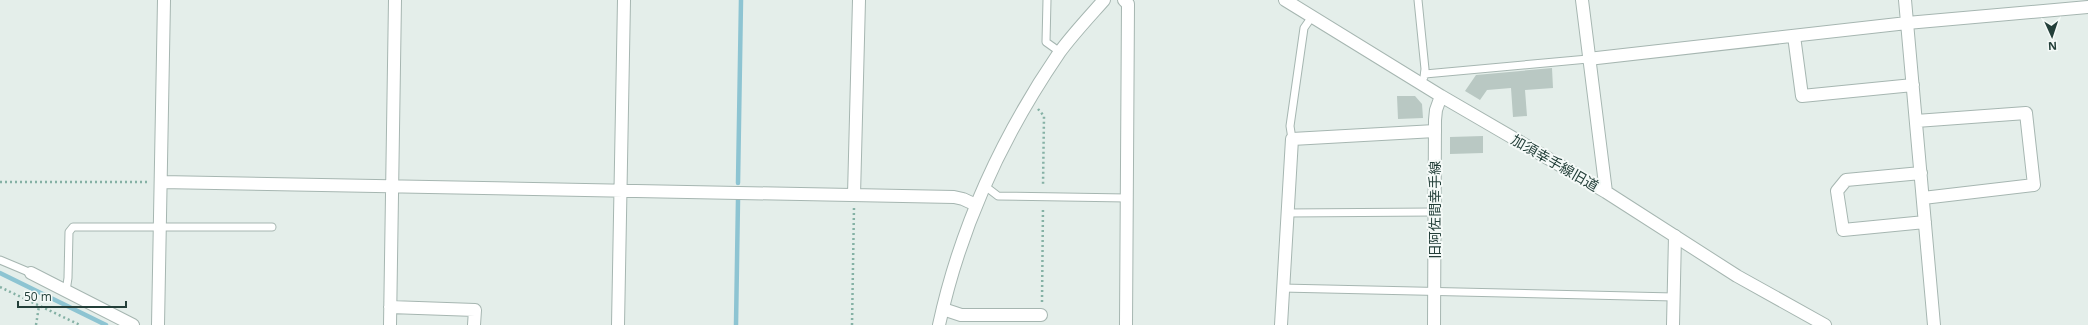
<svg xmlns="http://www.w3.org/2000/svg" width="2088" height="325" viewBox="0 0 2088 325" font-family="'Open Sans','Noto Sans JP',sans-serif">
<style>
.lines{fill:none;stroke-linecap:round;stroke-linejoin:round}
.stream{stroke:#8dc4d2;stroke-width:4.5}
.building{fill:#b9c8c3}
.service-casing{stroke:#a6b6b1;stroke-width:9}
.minor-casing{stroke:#a6b6b1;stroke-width:14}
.tertiary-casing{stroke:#a6b6b1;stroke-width:14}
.path{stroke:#85b1a5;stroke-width:2.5;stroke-dasharray:2 3;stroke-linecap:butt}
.service{stroke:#fff;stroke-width:7}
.minor{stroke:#fff;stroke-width:12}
.tertiary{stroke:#fff;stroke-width:12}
.labels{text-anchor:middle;stroke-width:4;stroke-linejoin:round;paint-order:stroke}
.street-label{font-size:14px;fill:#233f39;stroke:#f5faf8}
</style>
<rect width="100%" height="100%" fill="#e4eeea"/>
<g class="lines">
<path class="stream" d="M738 183 741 0
M0 273 106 325
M736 325 738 200"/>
</g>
<path class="building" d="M1552 68 1553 88 1525 90 1527 116 1513 117 1511 88 1487 90 1480 100 1465 91 1476 75Z
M1397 96H1415L1422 104 1423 118 1398 119Z
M1483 136V153L1450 154V137Z"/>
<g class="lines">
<defs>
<path id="service" d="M1047 0 1046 42 1060 52
M1418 0 1425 69 1424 77
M1425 74 1588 59
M1292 139 1290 126 1304 28 1311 18
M985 186 998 196 1127 198
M1287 213 1435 212
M0 260 31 273
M1282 288 1674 297
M66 291 68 278 69 232 73 227H272"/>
<path id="minor" d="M1124 0 1128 4 1126 325
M1905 0 1934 325
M1794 36 1802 96 1913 85
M1588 59 1907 23 2088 7
M1916 121 2026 113 2034 185 1923 198
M1921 173 1846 180 1837 191 1843 230 1925 222
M161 182 954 197 963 199 976 205
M854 195 859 0
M31 273 133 325
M390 307 475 310 474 325
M943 309 961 315H1041
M158 325 164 0
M390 325 395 0
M618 325 624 0
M1281 325 1292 139 1435 131
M1673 325 1675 236"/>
<path id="tertiary" d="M1285 0 1441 96 1606 192 1737 276 1825 325
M1582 0 1606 192
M939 325C960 228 1003 135 1059 53 1072 35 1089 17 1104 0
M1434 325 1435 120 1436 110 1441 96"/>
</defs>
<use href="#service" class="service-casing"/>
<use href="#minor" class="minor-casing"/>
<use href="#tertiary" class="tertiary-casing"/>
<path class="path" d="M1038 109 1044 116 1043 186
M0 182H149
M0 287 80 325
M1042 302 1043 207
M36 325 39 306
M852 325 854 207"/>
<use href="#service" class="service"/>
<use href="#minor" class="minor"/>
<use href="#tertiary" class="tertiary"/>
</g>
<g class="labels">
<g class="street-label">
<text transform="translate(1555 163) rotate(30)" y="5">加須幸手線旧道</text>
<text transform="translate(1435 210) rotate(-90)" y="5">旧阿佐間幸手線</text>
</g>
</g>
<g transform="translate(2052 36) rotate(177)" stroke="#f5faf8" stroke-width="3" paint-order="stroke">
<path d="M0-3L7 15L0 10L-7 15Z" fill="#233f39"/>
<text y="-6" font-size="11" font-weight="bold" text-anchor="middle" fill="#233f39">N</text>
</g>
<path d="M18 301v6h108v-6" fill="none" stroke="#233f39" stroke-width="2"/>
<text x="24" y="301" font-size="12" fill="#233f39" stroke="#f5faf8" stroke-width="3" paint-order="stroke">50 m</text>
</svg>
